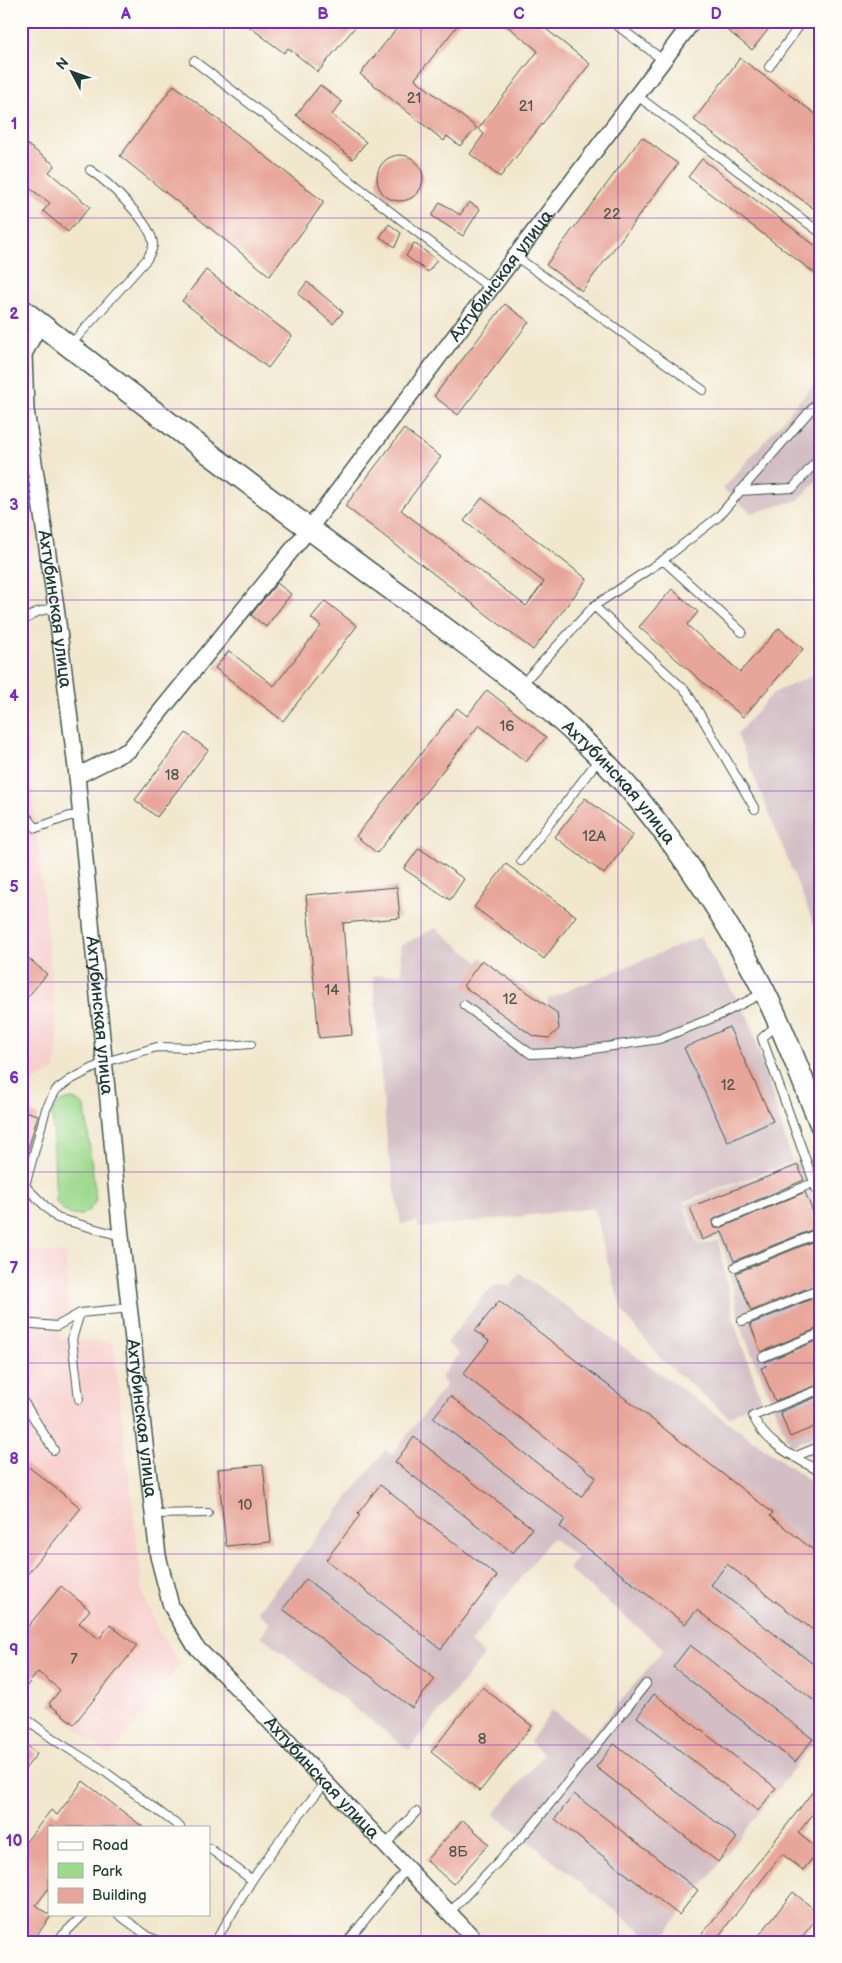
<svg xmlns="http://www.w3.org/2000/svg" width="842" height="1963" viewBox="0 0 842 1963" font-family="'Balsamiq Sans',sans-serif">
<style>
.built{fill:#f7d0ce}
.industrial{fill:#d2bec4}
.green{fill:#9dd98d;stroke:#5e8b60}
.building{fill:#e8a599}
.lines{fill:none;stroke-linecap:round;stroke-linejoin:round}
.lane-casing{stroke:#3e564b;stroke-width:10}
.street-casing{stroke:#3e564b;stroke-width:18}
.secondary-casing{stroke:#3e564b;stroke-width:24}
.lane{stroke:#fff;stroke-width:8}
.street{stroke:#fff;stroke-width:15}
.secondary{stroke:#fff;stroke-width:21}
.grid{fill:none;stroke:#7b2cbf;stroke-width:1;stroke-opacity:0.55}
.labels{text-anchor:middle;stroke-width:4;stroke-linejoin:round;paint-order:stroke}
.number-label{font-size:15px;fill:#51574d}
.street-label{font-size:18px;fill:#1f3d34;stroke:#fdfcf7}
.neatline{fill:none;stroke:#7b2cbf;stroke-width:2}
.grid-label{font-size:16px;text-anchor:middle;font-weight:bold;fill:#7b2cbf}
</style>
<rect width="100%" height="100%" fill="#fdfcf7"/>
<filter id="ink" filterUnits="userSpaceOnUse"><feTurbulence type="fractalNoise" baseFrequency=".02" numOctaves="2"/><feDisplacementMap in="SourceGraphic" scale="10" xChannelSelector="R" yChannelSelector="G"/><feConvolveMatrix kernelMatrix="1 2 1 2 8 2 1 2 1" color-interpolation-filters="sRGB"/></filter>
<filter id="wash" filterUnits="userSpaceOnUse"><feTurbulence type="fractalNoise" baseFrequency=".0096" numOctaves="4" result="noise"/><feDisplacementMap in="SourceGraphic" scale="20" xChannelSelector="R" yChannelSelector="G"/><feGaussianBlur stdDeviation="1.12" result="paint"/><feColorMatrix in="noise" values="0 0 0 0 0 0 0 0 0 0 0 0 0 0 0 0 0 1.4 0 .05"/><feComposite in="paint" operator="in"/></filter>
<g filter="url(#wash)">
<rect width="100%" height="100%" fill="#f1e7cd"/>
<path class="built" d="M21 681 58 1041 55 1070 21 1087Z
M21 1250 66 1254 68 1318 58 1319 59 1338 113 1343 143 1593 157 1628 180 1664 110 1757 73 1726 137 1646 110 1625 99 1639 79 1623 90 1609 61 1586 21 1635Z"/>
<path class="industrial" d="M821 376V476L799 500 751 513 723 489Z
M821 672V942L737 734 773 693Z
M436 928 478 962 481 957 548 1005 547 999 700 937 750 1021 792 1162 683 1202 698 1246 718 1240 736 1328 761 1398 729 1417 662 1360 624 1314 613 1283 594 1208 419 1228 417 1221 401 1224 387 1144 373 976 402 974 400 946Z
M799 1161 821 1215V1434L790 1446 741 1328 726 1255 719 1236 699 1243 686 1204Z
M520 1273 821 1489V1733L659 1942H655L494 1814 544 1754 530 1742 552 1710 590 1738 664 1649 568 1569 577 1557 552 1538 470 1643 484 1655 409 1750 261 1636 270 1623 258 1612 385 1450 392 1455 446 1385 441 1377 459 1354 447 1343 484 1295 495 1284 511 1286Z"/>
<path class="green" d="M73 1099 80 1102 85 1107 96 1200C86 1220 68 1221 56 1201L52 1114C57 1104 61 1100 73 1099Z"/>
<g id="blocks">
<path class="building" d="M242 21H360L318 72 288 48 284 53Z
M403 21H461L415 79 477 128 460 146 447 136 444 141 360 74Z
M501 21H536L590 64 500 177 470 154 484 134 478 129 538 51Z
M716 21H775L752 50Z
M740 58 821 118V214L694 120Z
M174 85 324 202 270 276 120 156Z
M320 85 342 102 332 115 366 142 353 159 296 115Z
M642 137 678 164 582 291 546 265Z
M21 140 55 165 49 172 90 207 68 232 43 211 50 203 21 182Z
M377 178a23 23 0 1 1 46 0a23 23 0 1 1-46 0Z
M702 159 821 250V278L688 177Z
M440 202 460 215 469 202 480 209 463 236 432 216Z
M389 224 401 233 395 247 380 237Z
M414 243 437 260 428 272 406 256Z
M206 270 292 336 268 368 182 301Z
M307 282 343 312 333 324 298 294Z
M505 304 529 322 458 415 434 396Z
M404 429 441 457 401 510 526 606 544 582 464 521 482 498 587 579 533 650 345 506Z
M277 583 291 594 266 627 251 615Z
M672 589 698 612 687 625 740 672 779 628 803 649 743 717 639 627Z
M325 601 357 626 283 721 215 668 229 651 274 686 321 626 311 618Z
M487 690 546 737 526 762 479 725 377 853 356 836 457 708 467 716Z
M186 733 208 750 157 817 135 800Z
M585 798 633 835 604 874 555 837Z
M419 848 464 879 450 900 404 869Z
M506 864 576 916 544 959 474 907Z
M397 887 400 918 343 923 352 1035 319 1038 306 895Z
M21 952 47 974 21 1005Z
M482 960 557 1013 559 1029 549 1038 533 1036 463 986Z
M729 1027 773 1121 728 1142 684 1048Z
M21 1110 38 1115 24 1163H21Z
M798 1165 804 1180 716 1218 713 1220V1225L715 1228H720L805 1192 819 1227 734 1261 722 1232 702 1240 690 1207Z
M821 1238V1283L751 1311 736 1273Z
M821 1295V1327L761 1352 750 1324Z
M499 1301 773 1513 770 1516 821 1556V1636L727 1564 711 1585 821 1670V1706L697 1610 685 1624 560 1527 565 1519 433 1418 450 1396 581 1497 596 1477 463 1374 489 1341 475 1331Z
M821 1339V1384L775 1401 761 1368 766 1366 765 1362Z
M821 1395V1424L790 1437 780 1412Z
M414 1437 532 1528 513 1553 395 1462Z
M21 1461 81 1508 21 1582Z
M263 1465 271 1542 226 1546 218 1469Z
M380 1485 497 1576 441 1649 326 1560 360 1515 358 1513Z
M306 1579 435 1679 412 1708 283 1609Z
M61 1586 90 1610 79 1623 99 1639 110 1625 137 1646 74 1724 49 1704 60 1690 38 1672 21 1693V1635Z
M690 1645 813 1739 795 1762 673 1667Z
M482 1687 532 1726 480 1791 431 1752Z
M654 1694 776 1788 758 1811 637 1717Z
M21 1740 37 1754 21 1774Z
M614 1744 737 1838 718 1862 596 1767Z
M83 1781 143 1827H49V1888L36 1905 51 1916 32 1942H28L21 1936V1848L51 1810 57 1815Z
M821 1781V1804L798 1833 819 1850 803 1870 782 1854 714 1942H696Z
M574 1794 698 1890 679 1915 555 1819Z
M463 1820 489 1844 453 1884 426 1860Z
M793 1892 820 1914 798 1942H754Z"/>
</g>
</g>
<g filter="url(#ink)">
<use href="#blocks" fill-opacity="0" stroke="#3e564b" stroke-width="1"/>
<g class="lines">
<defs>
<path id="lane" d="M611 21 663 60
M194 61 490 288
M769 67 803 21
M636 95 821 233
M515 256 703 390
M71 344 147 259C149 255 153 249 153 245 154 225 107 181 90 170
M740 491 793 488 821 456
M663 560 742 632
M594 606 687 692 755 809
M21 622 37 612 56 607
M522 684 594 606 663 560 718 517 821 398
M21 817 28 818 36 828 70 816H81
M521 861 599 759
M464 1005 531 1054 573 1052 659 1039 720 1015 763 993
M778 1024 762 1038 821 1202
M718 1223 813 1183
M121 1236 57 1218 25 1186 46 1109 56 1090 70 1080 105 1062 157 1047 199 1048 251 1044
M735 1267 821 1232
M742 1321 821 1289
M21 1323 57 1326 80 1313 131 1308
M763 1357 821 1333
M821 1389 753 1416C766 1445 795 1457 821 1472
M21 1398 54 1450
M79 1399 72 1339 80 1313
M794 1457 821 1446
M153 1514 208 1513
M21 1715 56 1741 100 1768 180 1827
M385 1845 416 1812
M209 1848 252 1880C275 1846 298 1814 326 1783
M450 1912 533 1825 646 1684
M118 1914 149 1937 162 1942
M56 1942 84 1914
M215 1942 252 1880
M347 1942 407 1868"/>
<g id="street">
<path id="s1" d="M40 323 24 354 26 410 56 607 77 776 121 1236 158 1556 171 1606 195 1646 262 1713 326 1783 477 1942"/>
<path id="s2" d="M77 776 129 750 309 529 693 21"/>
</g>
<g id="secondary">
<path id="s3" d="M21 309C132 395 244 481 357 564 455 637 560 705 639 800 687 859 729 923 764 991 786 1034 802 1080 821 1125"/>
</g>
</defs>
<use href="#lane" class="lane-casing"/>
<use href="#street" class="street-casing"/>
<use href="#secondary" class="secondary-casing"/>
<use href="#lane" class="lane"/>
<use href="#street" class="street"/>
<use href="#secondary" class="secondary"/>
</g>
</g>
<path class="grid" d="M224 21V1942M421 21V1942M618 21V1942M21 218H821M21 409H821M21 600H821M21 791H821M21 982H821M21 1172H821M21 1363H821M21 1554H821M21 1745H821"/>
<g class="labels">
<g class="number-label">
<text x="414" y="103">21</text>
<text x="526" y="111">21</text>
<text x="612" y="219">22</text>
<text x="507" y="731">16</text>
<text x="172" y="780">18</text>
<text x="594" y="841">12А</text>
<text x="332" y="995">14</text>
<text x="510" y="1004">12</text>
<text x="728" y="1090">12</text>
<text x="245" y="1510">10</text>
<text x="74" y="1664">7</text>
<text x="482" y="1744">8</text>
<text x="458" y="1857">8Б</text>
</g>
<g class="street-label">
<text dy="6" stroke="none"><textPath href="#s2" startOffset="661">Ахтубинская улица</textPath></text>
<text dy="6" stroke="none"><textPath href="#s1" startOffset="292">Ахтубинская улица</textPath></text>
<text dy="6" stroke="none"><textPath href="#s3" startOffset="764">Ахтубинская улица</textPath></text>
<text dy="6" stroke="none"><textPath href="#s1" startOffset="701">Ахтубинская улица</textPath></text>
<text dy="6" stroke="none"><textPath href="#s1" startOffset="1106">Ахтубинская улица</textPath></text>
<text dy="6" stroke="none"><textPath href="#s1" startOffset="1526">Ахтубинская улица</textPath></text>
</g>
</g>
<rect width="842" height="1963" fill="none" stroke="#fdfcf7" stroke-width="55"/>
<rect x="48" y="1826" width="162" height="90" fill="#fdfcf7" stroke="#a4b0a9"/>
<rect x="58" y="1842" width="25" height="8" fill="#ffffff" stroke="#a4b0a9"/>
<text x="92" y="1850" font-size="15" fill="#1f3d34">Road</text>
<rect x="58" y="1863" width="25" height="15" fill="#9dd98d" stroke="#a4b0a9"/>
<text x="92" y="1876" font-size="15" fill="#1f3d34">Park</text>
<rect x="58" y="1888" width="25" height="15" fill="#e8a599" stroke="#a4b0a9"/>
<text x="92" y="1900" font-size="15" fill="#1f3d34">Building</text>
<g transform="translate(72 72) rotate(311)" stroke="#fdfcf7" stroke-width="4" paint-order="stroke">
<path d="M0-4L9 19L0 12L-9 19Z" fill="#1f3d34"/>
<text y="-8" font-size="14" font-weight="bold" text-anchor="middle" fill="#1f3d34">N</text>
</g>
<rect x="28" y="28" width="786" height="1908" class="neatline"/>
<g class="grid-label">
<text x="126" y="19">A</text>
<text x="323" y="19">B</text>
<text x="519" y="19">C</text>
<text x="716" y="19">D</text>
<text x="14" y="129">1</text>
<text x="14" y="319">2</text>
<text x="14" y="510">3</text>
<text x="14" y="701">4</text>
<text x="14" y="892">5</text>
<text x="14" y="1083">6</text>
<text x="14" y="1273">7</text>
<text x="14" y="1464">8</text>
<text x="14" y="1655">9</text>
<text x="14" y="1846">10</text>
</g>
</svg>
